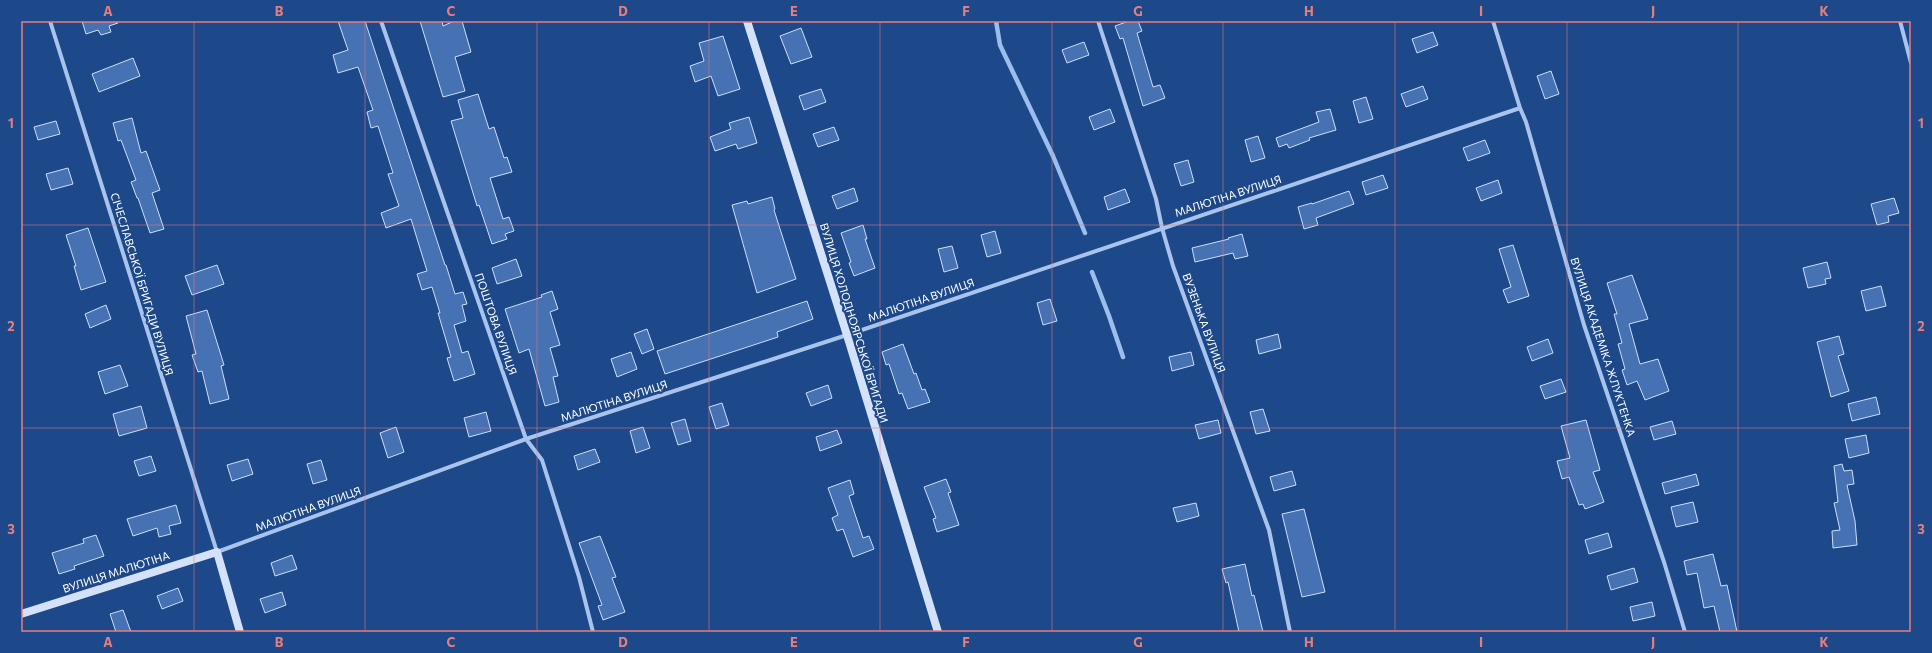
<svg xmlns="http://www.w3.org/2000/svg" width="1932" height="653" viewBox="0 0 1932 653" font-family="Commissioner,sans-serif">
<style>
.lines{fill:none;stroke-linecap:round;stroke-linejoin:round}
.stream{stroke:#9bbeed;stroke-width:4.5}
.building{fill:#4671b2;stroke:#cddff9}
.street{stroke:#a8c4ec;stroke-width:4}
.secondary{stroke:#d4e2f9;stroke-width:8}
.grid{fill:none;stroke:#e67e7e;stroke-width:1;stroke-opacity:0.55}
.labels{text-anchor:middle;stroke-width:4;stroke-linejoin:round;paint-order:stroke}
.street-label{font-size:11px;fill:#fff;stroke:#1d4889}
.neatline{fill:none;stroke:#e67e7e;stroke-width:1.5}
.grid-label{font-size:13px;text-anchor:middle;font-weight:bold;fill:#e67e7e}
</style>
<rect width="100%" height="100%" fill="#1d4889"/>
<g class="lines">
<path class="stream" d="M996 21 1000 45 1053 156 1085 233
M1092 272 1109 316 1123 357"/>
</g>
<path class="building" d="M82 21H117L118 23 109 26 111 32 101 35 98 30 86 34Z
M338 21H365L445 265H446L455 294 463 292 467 304 462 305 466 321 454 325 462 353 468 351 475 374 454 381 447 358 451 357 438 313H440L432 287 422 290 417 274 427 271 411 219 386 228 381 213 399 206 388 174 393 173 378 126 371 128 367 112 373 110 358 67 338 73 333 55 348 50Z
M420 21H442L443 26 454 21H462L471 52 455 57 465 91 443 97Z
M1129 21H1138L1142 31 1137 33 1153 87 1160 85 1165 98 1143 106 1123 38 1120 39 1115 26Z
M801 28 812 57 791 64 780 36Z
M1433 32 1438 45 1417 53 1412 39Z
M723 36 740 89 718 96 711 76 695 82 690 66 704 61 699 43Z
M1084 42 1089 55 1067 63 1062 50Z
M133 58 140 76 99 92 92 74Z
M1551 71 1559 94 1545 99 1537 76Z
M1423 86 1428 99 1406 107 1401 94Z
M821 89 826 102 804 110 799 96Z
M478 94 489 129 494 127 504 158 507 157 512 172 490 178 503 219 509 217 514 231 505 234 507 239 492 244 479 205 477 206 451 121 463 118 458 100Z
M1366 97 1373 119 1359 123 1353 101Z
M1110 109 1115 122 1094 130 1089 117Z
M1330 109 1336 130 1309 138 1310 140 1289 148 1287 144 1279 147 1276 138 1319 122 1316 112Z
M749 117 757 143 738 149 736 144 715 151 710 137 731 129 729 123Z
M132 118 141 153 146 151 160 190 152 193 164 229 150 233 138 198H137L131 182 136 180 121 140 118 141 113 123Z
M56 121 60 134 38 140 34 127Z
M834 127 839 140 818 147 813 134Z
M1258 136 1265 158 1251 162 1245 140Z
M1485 140 1490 153 1468 161 1463 148Z
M1188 160 1194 182 1181 186 1174 164Z
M68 168 73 184 51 190 46 174Z
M1383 175 1388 188 1366 195 1362 182Z
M1498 180 1502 193 1481 201 1476 188Z
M854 188 858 201 837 209 832 196Z
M1125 189 1130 202 1108 210 1104 197Z
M1349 191 1354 204 1316 218 1318 225 1304 229 1298 207 1312 203V204Z
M772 197 775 209 774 210 796 279 757 293 732 205 747 201 748 204Z
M1894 198 1899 213 1888 216 1889 222 1877 225 1871 204Z
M863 225 867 239H865L875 268 854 276 849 263 851 262 841 233Z
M88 228 106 282 81 290 74 266H76L66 235Z
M995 231 1001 253 987 257 981 235Z
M1242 234 1248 256 1235 259 1233 253 1195 262 1192 248 1229 239 1228 238Z
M1513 245 1529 296 1508 303 1503 290 1511 287 1499 249Z
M952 246 958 268 944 272 938 249Z
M516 259 522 276 497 284 492 268Z
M1827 262 1831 278 1825 279 1826 284 1808 288 1803 268Z
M217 265 224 284 192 295 185 276Z
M1632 275 1648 319 1629 324 1640 364 1658 359 1669 391 1645 400 1637 381 1627 385 1622 370 1625 369 1618 344 1622 343 1614 314H1617L1607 283Z
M1881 286 1886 306 1866 311 1861 291Z
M552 291 558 309 550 312 560 345 550 348 558 376 553 377 559 402 545 406 529 349 519 353 505 309 542 297 541 295Z
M1050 299 1057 321 1043 325 1037 303Z
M807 301 813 319 777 332 778 337 665 374 657 351Z
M106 305 111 319 90 328 85 314Z
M207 310 224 365 221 366 229 399 210 404 202 371 198 372 192 355 196 354 186 316Z
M647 329 654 349 642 354 634 334Z
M1278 334 1281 348 1259 354 1256 340Z
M1839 336 1844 354 1838 356 1849 391 1831 397 1817 342Z
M1548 339 1553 353 1532 361 1527 347Z
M903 344 914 374 916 373 922 390 925 389 930 402 908 409 902 393 899 394 889 364 886 365 882 352Z
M631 352 637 369 617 377 611 359Z
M1191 352 1194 365 1172 371 1169 357Z
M120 365 128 386 105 394 98 372Z
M1561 379 1566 392 1545 399 1540 386Z
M828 385 832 398 811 406 806 393Z
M1876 397 1880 414 1852 421 1848 404Z
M722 403 729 425 716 429 709 407Z
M141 406 147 428 119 436 113 414Z
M1263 409 1270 431 1256 434 1250 412Z
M486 412 491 431 469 437 464 418Z
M685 419 691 441 678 445 671 423Z
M1218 420 1221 433 1199 439 1195 425Z
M1586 420 1600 470 1593 472 1604 502 1585 509 1583 504 1579 505 1569 477 1562 479 1557 461 1570 458 1561 426Z
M1672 421 1676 434 1654 440 1650 427Z
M396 427 404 452 388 458 380 433Z
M643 427 650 448 636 453 630 431Z
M837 430 842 443 820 451 816 437Z
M1866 435 1869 453 1849 458 1845 439Z
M595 449 600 462 578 470 574 456Z
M151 456 156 471 139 476 134 461Z
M248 459 253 474 232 481 227 465Z
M321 460 327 480 313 484 307 464Z
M1842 464 1844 471 1852 470 1854 484 1847 485 1855 521 1857 545 1833 548 1832 531 1840 530 1834 503 1838 502 1834 466Z
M1292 471 1296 485 1274 491 1270 477Z
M1696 474 1699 485 1665 494 1662 483Z
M946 479 951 492 948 493 959 525 937 532 933 519 936 518 924 487Z
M850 480 854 494 849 496 863 538 869 536 874 549 853 557 843 529 837 531 832 518 838 515 828 488Z
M1693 502 1698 522 1676 527 1671 507Z
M1196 503 1199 516 1177 522 1173 508Z
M176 505 181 523 169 526 171 534 159 537 157 528 133 536 127 519Z
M1304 509 1325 592 1302 597 1282 514Z
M1608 533 1612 547 1589 554 1585 540Z
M96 535 104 556 74 566 75 569 59 574 52 553 84 543 83 539Z
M600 536 616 577 612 578 625 612 603 620 598 606 602 605 579 543Z
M1713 554 1721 586 1727 585 1737 632H1720L1714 606 1704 608 1697 573 1687 575 1684 561Z
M292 555 297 569 275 576 271 563Z
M1245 564 1252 596 1254 595 1263 632H1239L1228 582 1226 583 1222 569Z
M1634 568 1638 582 1611 590 1607 576Z
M178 588 183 601 162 609 157 596Z
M282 592 286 605 265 613 260 599Z
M1652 602 1655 616 1633 621 1630 607Z
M123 610 131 632H116L110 614Z"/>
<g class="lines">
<path class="street" d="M50 21 217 552 526 439 847 335 1520 108
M381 21 526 439 542 460 579 577 593 632
M1098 21 1156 199 1162 228 1173 266 1269 530 1290 632
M1493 21 1520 108 1526 122 1584 325 1664 562 1685 632
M1900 21 1911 63"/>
<path class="secondary" d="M747 21 847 335 938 632
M21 614 217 552 240 632"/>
</g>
<path class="grid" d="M194 21V632M365 21V632M537 21V632M709 21V632M880 21V632M1052 21V632M1223 21V632M1395 21V632M1567 21V632M1738 21V632M21 225H1911M21 428H1911"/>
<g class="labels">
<g class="street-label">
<text transform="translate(1228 196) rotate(-18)" y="4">МАЛЮТІНА ВУЛИЦЯ</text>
<text transform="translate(142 284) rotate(73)" y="4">СІЧЕСЛАВСЬКОЇ БРИГАДИ ВУЛИЦЯ</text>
<text transform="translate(921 300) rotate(-19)" y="4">МАЛЮТІНА ВУЛИЦЯ</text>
<text transform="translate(854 323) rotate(73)" y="4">ВУЛИЦЯ ХОЛОДНОЯРСЬКОЇ БРИГАДИ</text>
<text transform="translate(1204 323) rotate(70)" y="4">ВУЗЕНЬКА ВУЛИЦЯ</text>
<text transform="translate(496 324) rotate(71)" y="4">ПОШТОВА ВУЛИЦЯ</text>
<text transform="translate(1603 347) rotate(72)" y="4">ВУЛИЦЯ АКАДЕМІКА ЖЛУКТЕНКА</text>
<text transform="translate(614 401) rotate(-18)" y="4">МАЛЮТІНА ВУЛИЦЯ</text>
<text transform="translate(308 509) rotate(-20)" y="4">МАЛЮТІНА ВУЛИЦЯ</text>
<text transform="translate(116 572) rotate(-18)" y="4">ВУЛИЦЯ МАЛЮТІНА</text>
</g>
</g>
<rect width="1932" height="653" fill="none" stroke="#1d4889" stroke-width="44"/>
<rect x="22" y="22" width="1888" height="609" class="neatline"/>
<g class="grid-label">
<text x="108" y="16">A</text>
<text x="279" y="16">B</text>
<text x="451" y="16">C</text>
<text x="623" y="16">D</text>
<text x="794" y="16">E</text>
<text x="966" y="16">F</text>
<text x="1138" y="16">G</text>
<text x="1309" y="16">H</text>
<text x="1481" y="16">I</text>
<text x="1653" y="16">J</text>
<text x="1824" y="16">K</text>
<text x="11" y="128">1</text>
<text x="1921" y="128">1</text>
<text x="11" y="331">2</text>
<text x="1921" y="331">2</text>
<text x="11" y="534">3</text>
<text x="1921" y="534">3</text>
<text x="108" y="647">A</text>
<text x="279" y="647">B</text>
<text x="451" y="647">C</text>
<text x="623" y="647">D</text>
<text x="794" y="647">E</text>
<text x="966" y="647">F</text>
<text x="1138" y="647">G</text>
<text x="1309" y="647">H</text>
<text x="1481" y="647">I</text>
<text x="1653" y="647">J</text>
<text x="1824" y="647">K</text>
</g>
</svg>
